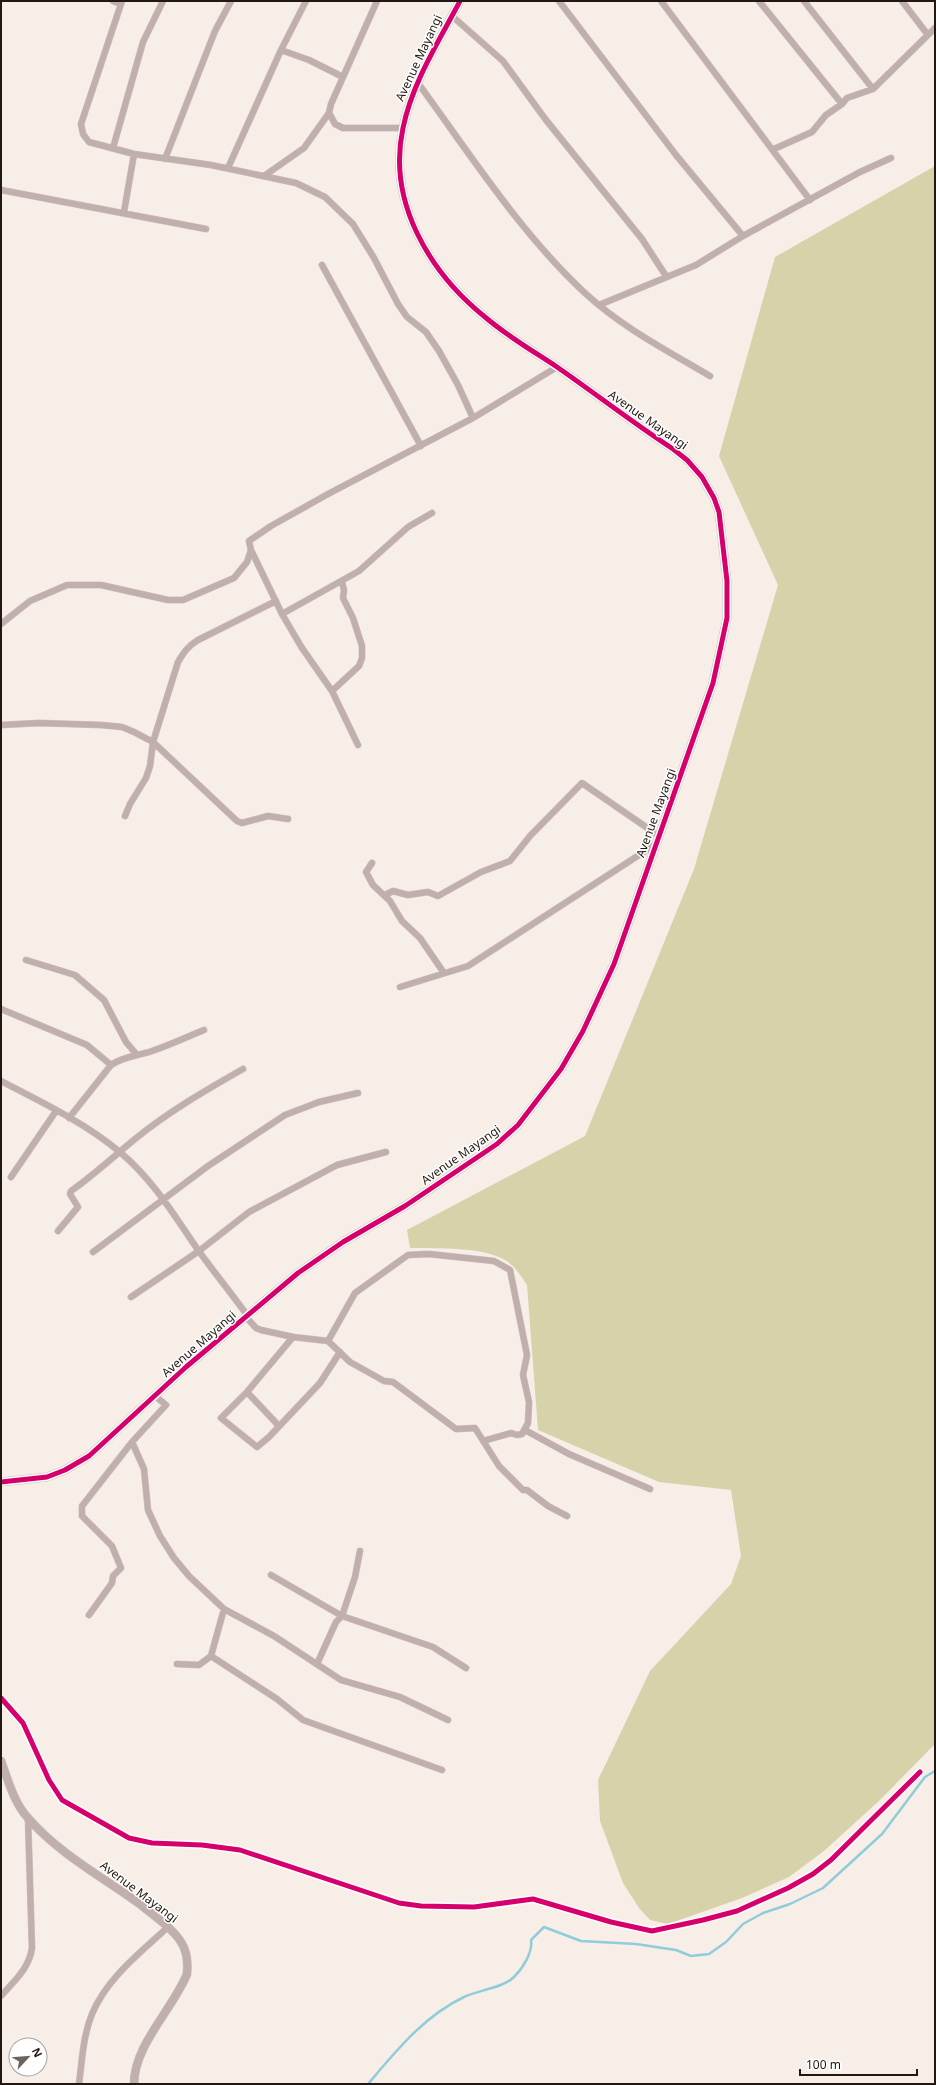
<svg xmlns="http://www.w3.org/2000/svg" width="936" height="2085" viewBox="0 0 936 2085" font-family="'Noto Sans',sans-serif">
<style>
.forest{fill:#d6d3aa}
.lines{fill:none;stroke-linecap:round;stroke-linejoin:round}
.stream{stroke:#90ccda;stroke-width:2.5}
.minor-casing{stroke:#d0c8c3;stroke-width:7}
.tertiary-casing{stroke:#d0c8c3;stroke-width:9}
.minor{stroke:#c1afae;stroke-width:6}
.tertiary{stroke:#c1afae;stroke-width:8}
.cycleway-casing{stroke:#fefefe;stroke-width:8}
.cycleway{stroke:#d6006c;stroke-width:5}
.labels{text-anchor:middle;stroke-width:3;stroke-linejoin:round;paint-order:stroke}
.street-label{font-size:12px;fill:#211811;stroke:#fefefe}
</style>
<rect width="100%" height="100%" fill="#f8eee8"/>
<path class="forest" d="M935 166V1744L880 1800 824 1851 789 1877 742 1898 668 1924 650 1920 639 1908 623 1883 600 1821 598 1780 650 1671 731 1584 741 1556 731 1490 659 1482 538 1430 527 1285C521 1276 514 1265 505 1260 480 1246 439 1249 410 1248L407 1230 585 1136 694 869 778 585 719 456 775 257Z"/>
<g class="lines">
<path class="stream" d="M368 2084C396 2051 424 2016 464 1997 478 1990 503 1988 514 1977 523 1968 533 1952 531 1940L544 1927 581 1941 636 1944 676 1950 691 1956 709 1954 726 1942 743 1924 763 1913 790 1904 823 1888 882 1834 925 1777 935 1771"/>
<defs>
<path id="minor" d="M113 1 120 4
M122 1 81 124 83 134 89 142 134 154 211 165 296 183 325 197 353 224 374 258 398 304 407 317 426 332 439 351 458 385 473 418
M377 1 331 104 329 113 335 124 343 128H403
M559 1 676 155 743 236 860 172 891 158
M661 1 810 200
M759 1 842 104
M804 1 873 89
M902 1 928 35
M452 16 503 61 546 120 642 239 666 276
M281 50 309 60 343 77
M418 83C470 154 521 234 586 294 623 328 668 351 710 376
M113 148 143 42 163 1
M774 149 812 132 826 115 842 104 847 98 873 89 935 28
M165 159 215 31 231 1
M228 168 281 50 306 1
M264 176 304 148 329 113
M1 190 206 229
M124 212 134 154
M322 265 421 446
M599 305 696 265 743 236
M282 614 359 571 408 527 432 513
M1 624 30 601 67 585H101L168 600H183L234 578 247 562 251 550
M332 691 359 666 362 658V646L353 618 343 598 344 590 342 582
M1 725 39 723 101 725 122 727 134 732 153 742 237 821 242 823 268 816 288 819
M358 745 332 691 302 648 282 614 251 550 249 541 271 526 328 494 473 418 557 367
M125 816 130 804 146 778 150 766 153 742 178 662C184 652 188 646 198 640L276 601
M372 863 366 872 373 885 390 901 402 921 420 938 444 973
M385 895 393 891 408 895 428 892 438 896 481 872 510 861 530 836 582 783 659 836
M26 960 75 975 104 1000 126 1042 137 1055
M400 987 468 966 656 844
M1 1009 87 1045 111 1065
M1 1081C40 1101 87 1124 121 1153 153 1180 174 1215 198 1250 214 1272 231 1293 247 1315
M69 1118 111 1065C124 1056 138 1056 152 1051 170 1045 187 1037 204 1030
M11 1177 56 1111
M58 1231 78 1207 70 1194 71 1191C94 1175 113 1157 135 1139 168 1112 206 1090 243 1069
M93 1252 208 1166 285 1115 319 1102 358 1093
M131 1297 199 1251 249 1212 337 1165 386 1152
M246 1317 256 1328 261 1330 293 1337 328 1341 350 1362 384 1381 393 1382 456 1429 475 1428 499 1466 523 1490H527L548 1506 567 1516
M293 1337 247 1392 221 1418 257 1447 269 1437 320 1383 340 1352
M328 1341 355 1293 408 1255 429 1254 494 1261 510 1270 527 1355 523 1375 529 1402 528 1423 522 1434 517 1435 511 1433 483 1441
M247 1392 279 1426
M525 1430 569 1454 650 1489
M132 1442 144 1469 148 1510 160 1536 174 1558 189 1576 224 1609 274 1636 341 1680 400 1697 448 1720
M271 1575 342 1616 355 1577 360 1551
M89 1615 112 1583 113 1576 121 1568 112 1546 82 1516V1506L132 1442 166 1405 155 1396
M211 1656 277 1699 303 1720 442 1770
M177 1664 199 1665 211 1656 224 1609
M317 1664 336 1622 342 1616 433 1647 466 1668
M1 1698 23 1723 49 1780 62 1800 129 1838 152 1843 202 1845 240 1850 399 1903 421 1906 474 1907 533 1899 611 1922 652 1931 703 1920 737 1911 788 1888 813 1874 831 1860 920 1772
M1 1996C14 1981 29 1969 32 1948L28 1818
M79 2084C82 2061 83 2036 92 2014 107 1978 140 1953 168 1927"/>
<path id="tertiary" d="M1 1482 47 1477 65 1470 89 1456 186 1367 298 1273 343 1242 405 1206 497 1144 518 1125 561 1069 583 1031 614 964 713 683 727 618V581L719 512 714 498 702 477 687 460 673 449C633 423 596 394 557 367 533 351 507 336 485 317 429 272 387 201 403 128 412 83 439 41 460 1
M1 1761C8 1780 14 1803 28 1818 59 1854 103 1877 141 1905 154 1916 169 1925 179 1939 187 1950 188 1961 187 1974 173 2009 134 2045 134 2084"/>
</defs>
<use href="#minor" class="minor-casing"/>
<use href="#tertiary" class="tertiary-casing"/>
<use href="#minor" class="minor"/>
<use href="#tertiary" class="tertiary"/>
<defs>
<path id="cycleway" d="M1 1482 47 1477 65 1470 89 1456 186 1367 298 1273 343 1242 405 1206 497 1144 518 1125 561 1069 583 1031 614 964 713 683 727 618V581L719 512 714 498 702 477 687 460 673 449C633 423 596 394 557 367 533 351 507 336 485 317 429 272 387 201 403 128 412 83 439 41 460 1
M1 1698 23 1723 49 1780 62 1800 129 1838 152 1843 202 1845 240 1850 399 1903 421 1906 474 1907 533 1899 611 1922 652 1931 703 1920 737 1911 788 1888 813 1874 831 1860 920 1772"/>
</defs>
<use href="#cycleway" class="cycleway-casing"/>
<use href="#cycleway" class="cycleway"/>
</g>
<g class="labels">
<g class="street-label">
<text transform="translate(419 58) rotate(-65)" y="4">Avenue Mayangi</text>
<text transform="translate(648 420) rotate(35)" y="4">Avenue Mayangi</text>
<text transform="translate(656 813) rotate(-70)" y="4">Avenue Mayangi</text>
<text transform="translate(461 1155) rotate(-35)" y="4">Avenue Mayangi</text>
<text transform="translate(199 1344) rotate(-41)" y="4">Avenue Mayangi</text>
<text transform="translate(139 1892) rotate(37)" y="4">Avenue Mayangi</text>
</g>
</g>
<rect width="936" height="2085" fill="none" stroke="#211811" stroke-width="4"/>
<g transform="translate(28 2057) rotate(64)"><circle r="19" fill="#fefefe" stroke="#a6a29f"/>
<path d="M0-3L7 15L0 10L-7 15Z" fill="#6c635c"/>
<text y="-6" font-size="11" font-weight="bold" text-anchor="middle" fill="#211811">N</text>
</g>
<path d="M800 2069v6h117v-6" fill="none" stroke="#211811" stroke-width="2"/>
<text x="806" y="2069" font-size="12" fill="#211811" stroke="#fefefe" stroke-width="3" paint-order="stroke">100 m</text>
</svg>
